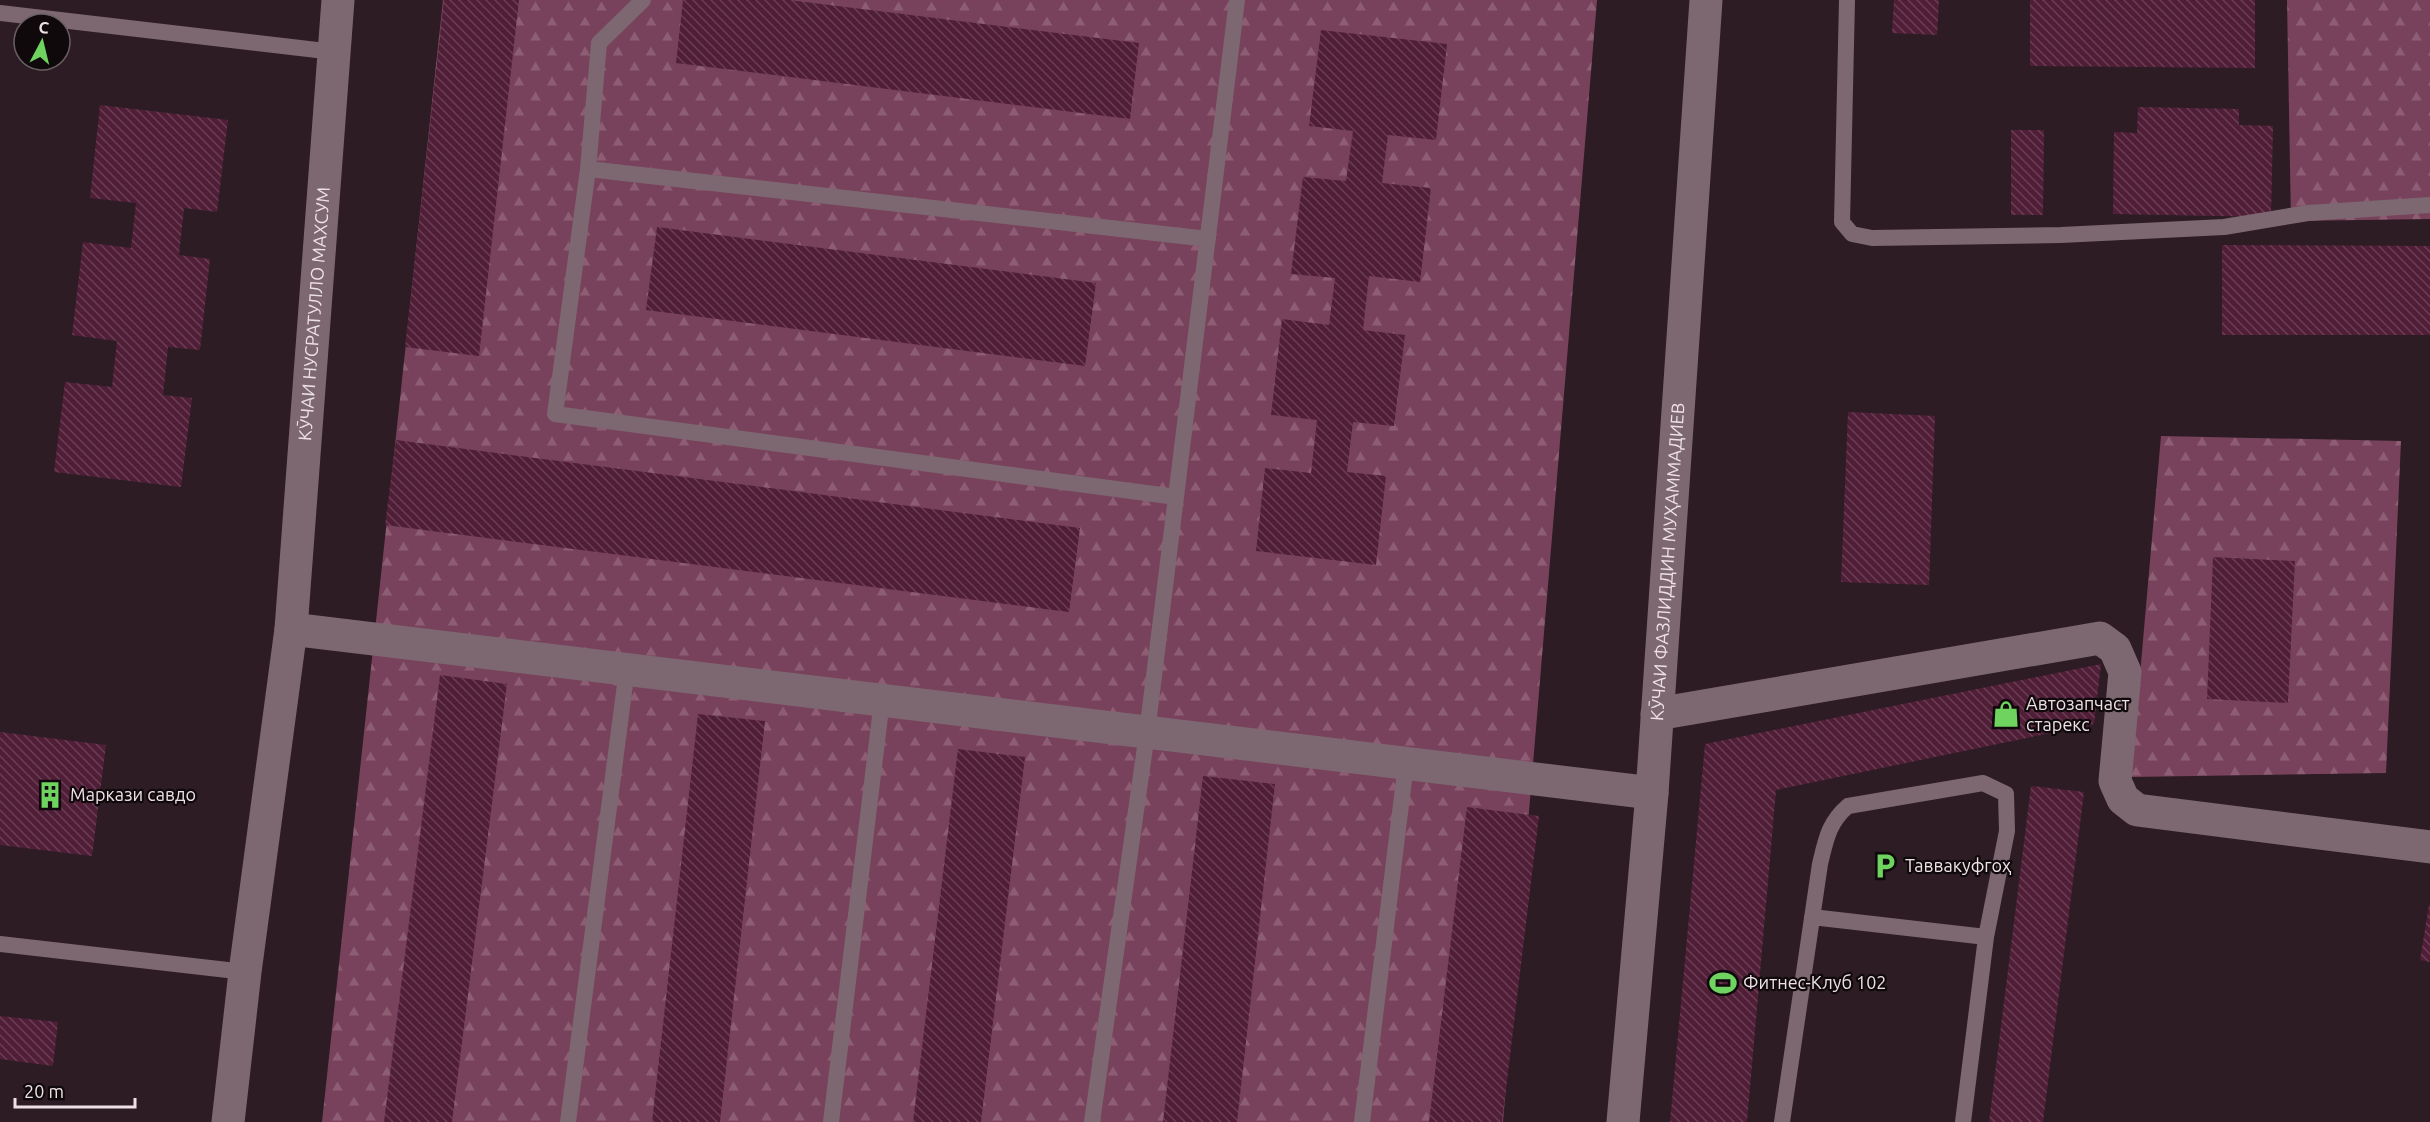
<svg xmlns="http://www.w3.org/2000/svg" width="2430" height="1122" viewBox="0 0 2430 1122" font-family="Ubuntu,sans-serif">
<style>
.forest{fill:url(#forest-firs)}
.building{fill:url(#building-back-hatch)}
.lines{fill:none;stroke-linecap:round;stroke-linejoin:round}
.service{stroke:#7d6871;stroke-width:16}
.minor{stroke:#7d6871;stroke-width:33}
.labels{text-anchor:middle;stroke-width:4.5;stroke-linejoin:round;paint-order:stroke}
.street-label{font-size:18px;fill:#eee1e6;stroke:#10090c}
.poi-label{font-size:18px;fill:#eee1e6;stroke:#10090c;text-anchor:start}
</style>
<defs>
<pattern id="forest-firs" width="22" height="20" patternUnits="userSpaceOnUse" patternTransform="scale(1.5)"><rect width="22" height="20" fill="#79425c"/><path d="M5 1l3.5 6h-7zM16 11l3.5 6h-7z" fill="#8c5d73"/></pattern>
<pattern id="building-back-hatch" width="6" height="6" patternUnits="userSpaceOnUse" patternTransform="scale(1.5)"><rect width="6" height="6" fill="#511e38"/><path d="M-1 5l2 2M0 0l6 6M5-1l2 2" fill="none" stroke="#6a3e55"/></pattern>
</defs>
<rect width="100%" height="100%" fill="#2d1c24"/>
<path class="forest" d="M443 0H1597L1503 1122H322Z
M2287 0H2430V219L2291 221Z
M2161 436 2401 441 2386 773 2131 777Z"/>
<path class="building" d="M444 0H519L479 356 405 347Z
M683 0H789L1139 43 1130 119 676 63Z
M1894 0H1939L1937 35 1892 33Z
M2030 0H2255V68L2030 66Z
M1321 30 1447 44 1436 140 1388 135 1382 183 1431 188 1420 282 1369 276 1363 330 1405 335 1394 426 1353 422 1347 472 1386 476 1376 565 1256 551 1265 468 1311 473 1317 420 1271 415 1282 319 1329 325 1335 278 1291 274 1303 177 1346 181 1353 131 1309 126Z
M100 105 228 120 217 212 184 208 179 255 210 259 200 350 168 347 163 395 192 398 181 487 54 472 65 382 112 387 117 341 72 335 83 242 131 248 136 203 90 198Z
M2138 107 2239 109V125L2273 126 2271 217 2113 214 2114 132 2137 133Z
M2011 130H2044L2043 215H2011Z
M657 227 1096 283 1085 366 646 310Z
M2222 245 2430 246V335H2222Z
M1848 412 1935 416 1929 585 1841 582Z
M396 440 1080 528 1069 612 385 525Z
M2213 557 2295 561 2288 703 2207 699Z
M2101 664 2094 724 1776 790 1747 1122H1670L1705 744Z
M440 675 507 684 452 1122H384Z
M698 714 765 721 720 1122H652Z
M0 732 106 745 92 856 0 845Z
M958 749 1025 757 981 1122H913Z
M1203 776 1275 784 1237 1122H1163Z
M2031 786 2084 792 2043 1122H1989Z
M1467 807 1539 816 1502 1122H1429Z
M2429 905H2430V962L2420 960Z
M0 1016 58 1022 53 1066 0 1059Z"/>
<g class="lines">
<path class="service" d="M643 0 599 43 588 169 555 414 1176 497
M1847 0 1842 222 1852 234 1872 238 2061 235 2224 227 2308 213 2430 205
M0 13 334 52
M588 169 1208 239
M1812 917 1986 937
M0 944 245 972
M568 1122 627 669
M831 1122 882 700
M1092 1122 1147 733 1237 0
M1362 1122 1406 764
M1782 1122 1820 864C1826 839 1829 822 1848 806L1983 783 2006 794 2007 831 1986 937 1963 1122"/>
<g class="minor">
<path d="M291 629 1652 793"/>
<path d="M1657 714 2100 638 2115 649 2125 672 2115 781 2123 799 2137 810 2430 847"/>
<path id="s1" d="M228 1122 245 972 291 629 338 0"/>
<path id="s2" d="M1623 1122 1652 793 1706 0"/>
</g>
</g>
<defs>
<symbol id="shop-bare" viewBox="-9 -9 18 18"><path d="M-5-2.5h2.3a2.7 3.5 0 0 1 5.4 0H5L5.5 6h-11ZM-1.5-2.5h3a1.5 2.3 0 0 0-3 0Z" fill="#6fd35f" stroke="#10090c" stroke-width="2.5" paint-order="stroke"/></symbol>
<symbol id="building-bare" viewBox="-9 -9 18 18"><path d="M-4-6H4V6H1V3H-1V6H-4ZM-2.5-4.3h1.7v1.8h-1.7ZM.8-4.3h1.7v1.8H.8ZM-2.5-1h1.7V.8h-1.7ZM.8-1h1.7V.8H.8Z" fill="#6fd35f" stroke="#10090c" stroke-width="2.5" paint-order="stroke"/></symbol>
<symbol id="parking-bare" viewBox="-9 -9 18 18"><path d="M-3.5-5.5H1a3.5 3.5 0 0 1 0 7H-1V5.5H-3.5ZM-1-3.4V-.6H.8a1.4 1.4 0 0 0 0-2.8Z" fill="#6fd35f" stroke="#10090c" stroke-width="2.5" paint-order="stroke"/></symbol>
<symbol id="stadium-bare" viewBox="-9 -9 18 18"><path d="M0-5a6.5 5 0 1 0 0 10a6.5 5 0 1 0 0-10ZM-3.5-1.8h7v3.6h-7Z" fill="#6fd35f" stroke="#10090c" stroke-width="2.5" paint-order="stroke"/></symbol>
</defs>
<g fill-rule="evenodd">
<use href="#shop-bare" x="1987" y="695" width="38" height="38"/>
<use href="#building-bare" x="31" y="776" width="38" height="38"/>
<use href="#parking-bare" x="1866" y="847" width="38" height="38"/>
<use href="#stadium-bare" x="1704" y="964" width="38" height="38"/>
</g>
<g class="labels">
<g class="street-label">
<text dy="6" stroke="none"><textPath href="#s1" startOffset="813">КӮЧАИ НУСРАТУЛЛО МАХСУМ</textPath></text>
<text dy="6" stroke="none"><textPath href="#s2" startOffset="562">КӮЧАИ ФАЗЛИДДИН МУҲАММАДИЕВ</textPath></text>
</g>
<g class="poi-label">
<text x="2026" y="710">Автозапчаст<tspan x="2026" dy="21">старекс</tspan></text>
<text x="70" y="801">Маркази савдо</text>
<text x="1905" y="872">Таввакуфгоҳ</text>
<text x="1743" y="989">Фитнес-Клуб 102</text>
</g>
</g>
<g transform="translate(42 42) rotate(7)"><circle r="28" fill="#10090c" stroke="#695f63" stroke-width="1.5"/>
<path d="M0-4.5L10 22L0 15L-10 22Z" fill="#6fd35f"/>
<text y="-9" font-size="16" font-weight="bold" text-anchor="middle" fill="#eee1e6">С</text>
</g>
<path d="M15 1098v9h120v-9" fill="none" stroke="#eee1e6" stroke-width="3"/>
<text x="24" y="1098" font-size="18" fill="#eee1e6" stroke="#10090c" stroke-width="4.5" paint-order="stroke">20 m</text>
</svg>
